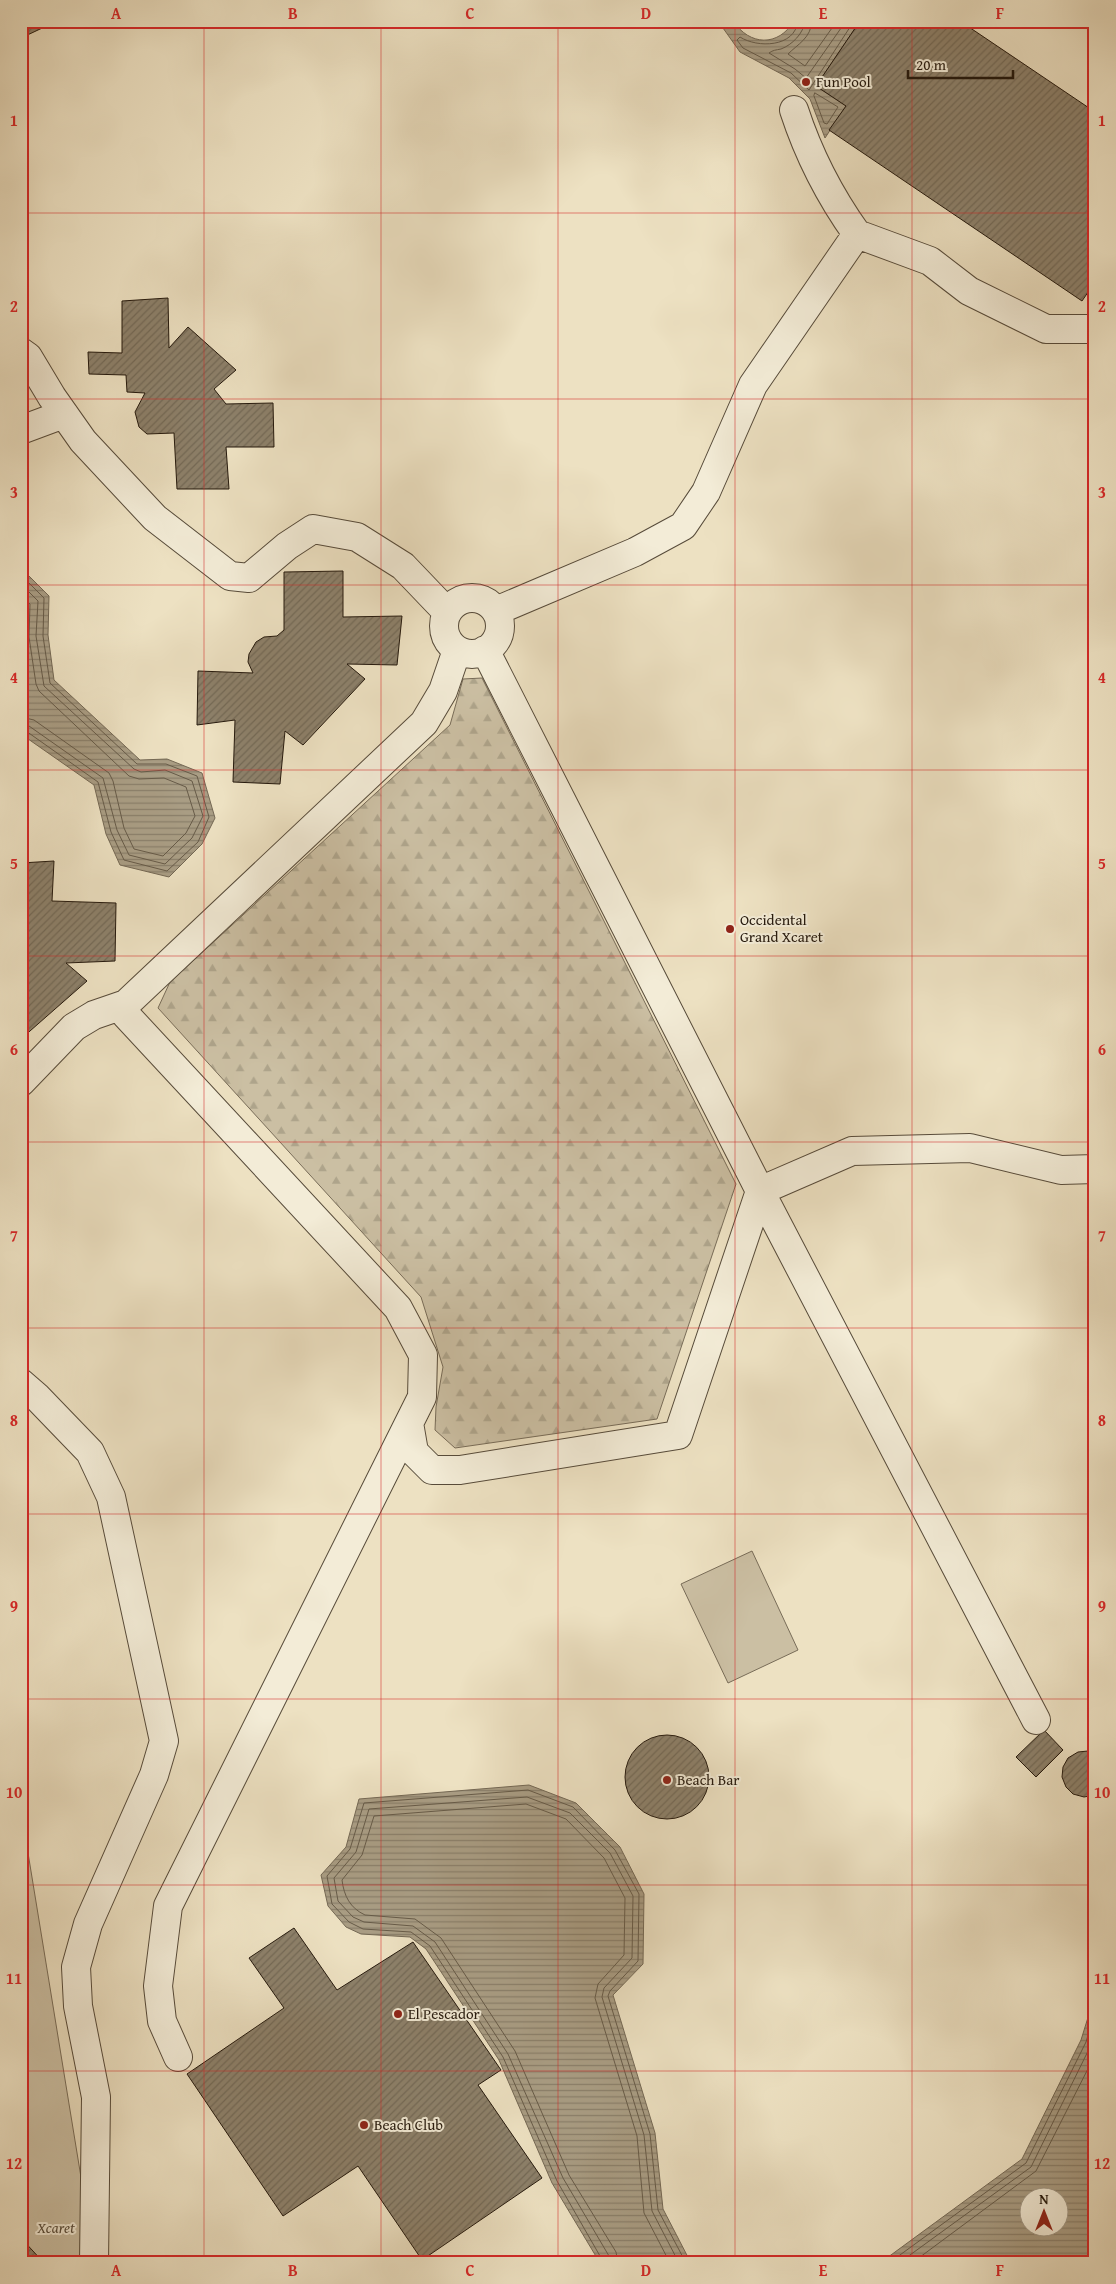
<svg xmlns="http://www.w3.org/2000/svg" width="1116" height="2284" viewBox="0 0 1116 2284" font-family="'Gentium Book Plus',serif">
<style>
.forest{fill:url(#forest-firs);stroke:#786c58}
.park{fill:#cbbfa3;stroke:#786c58}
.water{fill:url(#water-rules);stroke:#746854;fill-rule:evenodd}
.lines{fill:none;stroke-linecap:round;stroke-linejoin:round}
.shore{stroke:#675b48;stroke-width:1}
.building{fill:url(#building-hatch);stroke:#25190d}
.minor-casing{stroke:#574b3a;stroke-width:30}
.minor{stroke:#f3ecd7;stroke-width:28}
.grid{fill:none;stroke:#d62828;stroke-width:1;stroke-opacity:0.55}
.poi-dot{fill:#8f2418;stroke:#f3ecd7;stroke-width:2}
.labels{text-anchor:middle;stroke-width:4;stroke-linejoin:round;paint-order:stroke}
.poi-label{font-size:15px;fill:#25190d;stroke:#f3ecd7;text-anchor:start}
.park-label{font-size:15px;font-style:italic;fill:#574b3a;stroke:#f3ecd7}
.neatline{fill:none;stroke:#d62828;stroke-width:2}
.grid-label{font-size:16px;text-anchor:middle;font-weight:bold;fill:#d62828}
</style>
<defs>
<pattern id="forest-firs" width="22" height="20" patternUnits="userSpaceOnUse" patternTransform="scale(1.25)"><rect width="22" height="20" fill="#cbbfa3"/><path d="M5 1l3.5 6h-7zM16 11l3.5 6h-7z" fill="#aea48b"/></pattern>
<pattern id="water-rules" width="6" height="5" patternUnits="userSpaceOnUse" patternTransform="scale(1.25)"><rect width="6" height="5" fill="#a99d84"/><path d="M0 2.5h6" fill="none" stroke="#897f6a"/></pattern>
<pattern id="building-hatch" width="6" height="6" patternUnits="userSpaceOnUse" patternTransform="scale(1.25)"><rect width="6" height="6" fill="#8d816b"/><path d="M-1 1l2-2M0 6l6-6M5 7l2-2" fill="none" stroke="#736956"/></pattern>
</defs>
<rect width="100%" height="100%" fill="#ede1c2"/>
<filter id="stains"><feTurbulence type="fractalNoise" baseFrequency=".004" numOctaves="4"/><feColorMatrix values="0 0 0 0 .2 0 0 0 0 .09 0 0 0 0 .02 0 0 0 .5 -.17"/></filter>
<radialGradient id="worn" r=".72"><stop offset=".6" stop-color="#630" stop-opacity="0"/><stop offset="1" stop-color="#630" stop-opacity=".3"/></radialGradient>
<path class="forest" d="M482 678 736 1184 657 1419 455 1448 435 1430 436 1407 443 1367 421 1297 158 1008 170 982 450 725 463 679Z"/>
<path class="park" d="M752 1551 798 1650 728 1683 681 1584Z
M21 1810 95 2263H21Z"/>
<path class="water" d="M718 21H733C750 46 778 47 794 21H860L816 86 846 106 825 138 810 99 789 78 740 52Z
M21 568 49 596 48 635 54 680 140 760 167 759 202 773 215 818 202 844 169 877 120 865 106 834 94 785 21 734Z
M529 1785 576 1803 620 1847 644 1894 643 1964 613 1995 655 2133 663 2209 691 2263H600L552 2183 499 2060 426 1949 410 1937 361 1934 346 1927 328 1906 321 1875 346 1847 359 1799Z
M1095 1995V2263H880L1022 2159 1081 2040ZM1058 2196V2226H1028V2196Z"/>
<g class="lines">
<path class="shore" d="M798 21C795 48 757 48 740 37L737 40 743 48 791 73 809 90 854 21
M805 21C804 33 792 45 781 49 776 50 773 50 769 53L795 69 806 78 846 21
M812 21C811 38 798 44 788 54L805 66 837 21
M815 93 838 107 827 124 824 123 814 96Z
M21 575 44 598 43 636 50 683 137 764H166L197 776 209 817 198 842 167 871 124 860 111 832 98 782 26 731H21
M21 584 38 601 36 636 44 686 134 769 141 772 165 770 192 781 203 816 192 838 165 864 129 855 117 830 103 778 29 726 21 724
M21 595 30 604 29 637 36 684 39 691 129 776 139 779 164 778 186 787 195 816 186 833 163 856 134 849 124 828 113 781 109 773 34 720 21 717
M604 2263 557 2181 503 2057 430 1946 411 1932 363 1929 349 1922 332 1904 327 1876 350 1849 364 1803 528 1790 573 1807 615 1850 639 1894 638 1961 610 1991 608 1996 650 2134 658 2210 686 2263
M611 2263 609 2256 563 2178 508 2054 435 1942 413 1926 364 1922 353 1917 338 1901 334 1878 356 1852 369 1809 527 1797 570 1813 610 1853 633 1896 632 1958 604 1988 602 1997 644 2135 652 2211 679 2263
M618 2263 616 2252 569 2175 515 2051 441 1938 415 1919 365 1915C350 1908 344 1896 342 1880L362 1855 374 1816 526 1804 566 1819 604 1858 625 1898 624 1955 598 1984 595 1998 637 2136 644 2213 670 2263
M889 2263 1026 2163 1086 2042 1095 2012
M899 2263 1031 2167 1091 2045 1095 2035
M912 2263 1036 2171 1095 2055"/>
</g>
<path class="building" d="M21 21H54L55 22 21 38Z
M860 21H890L898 27 902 21H960L1095 112V282L1082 301 829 130 846 106 816 86Z
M168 298 169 348 188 327 236 370 214 389 226 404 273 403 274 447H226L229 489H177L174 433 147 434 139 427 135 412 145 393 127 392 126 375 89 374 88 352 122 353V301Z
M343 571V617L402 616 397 665 347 664 365 679 303 745 285 731 280 784 233 782 235 720 197 725 198 671 253 673 248 662 249 654 256 642 264 637 277 636 284 630V572Z
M54 861 52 901 116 903 115 961 66 963 87 981 22 1038 21 863Z
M1044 1730 1063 1750 1036 1777 1016 1757Z
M625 1777a42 42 0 1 1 84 0a42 42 0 1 1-84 0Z
M1088 1751 1095 1753V1795L1084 1797 1073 1794 1066 1787 1062 1777 1063 1767 1068 1758 1078 1752Z
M294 1928 337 1990 413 1942 501 2070 478 2085 542 2178 422 2260 358 2166 283 2216 187 2074 284 2008 249 1958Z
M21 2238 44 2263H21Z"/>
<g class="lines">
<defs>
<path id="minor" d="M857 234 930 261 969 291 1046 329H1095
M21 352 28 357 52 397 83 441 155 518 230 576 249 578 287 546 313 529 357 537 403 566 447 612
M21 430 64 414
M444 626a28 28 0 1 1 56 0a28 28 0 1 1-56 0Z
M496 611 635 552 683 526 706 492 753 385 857 234C829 195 809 156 794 110
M457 650 443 691 424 723 126 1004V1015L398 1308 423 1355 422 1397 409 1423 414 1452 432 1470H460L678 1435 760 1191 485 650
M21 1082 74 1027 94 1015 126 1004
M21 1383 36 1396 90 1452 111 1497 164 1741 154 1775 88 1924 76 1967 78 2006 96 2097 94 2263
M1036 1720 760 1191 852 1151 970 1148 1061 1170 1095 1169
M178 2057 162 2021 158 1986 168 1906 409 1423"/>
</defs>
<use href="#minor" class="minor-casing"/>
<use href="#minor" class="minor"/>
</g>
<path class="grid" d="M204 21V2263M381 21V2263M558 21V2263M735 21V2263M912 21V2263M21 213H1095M21 399H1095M21 585H1095M21 770H1095M21 956H1095M21 1142H1095M21 1328H1095M21 1514H1095M21 1699H1095M21 1885H1095M21 2071H1095"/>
<g class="poi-dot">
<circle cx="806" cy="82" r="5"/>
<circle cx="730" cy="929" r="5"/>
<circle cx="667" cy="1780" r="5"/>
<circle cx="398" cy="2014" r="5"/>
<circle cx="364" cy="2125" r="5"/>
</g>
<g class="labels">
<g class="poi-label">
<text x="816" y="87">Fun Pool</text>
<text x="740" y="925">Occidental<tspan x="740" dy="17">Grand Xcaret</tspan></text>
<text x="677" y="1785">Beach Bar</text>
<text x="408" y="2019">El Pescador</text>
<text x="374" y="2130">Beach Club</text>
</g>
<g class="park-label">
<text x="56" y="2233">Xcaret</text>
</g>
</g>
<rect width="1116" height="2284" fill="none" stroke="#ede1c2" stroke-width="55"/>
<g transform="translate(1044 2212)"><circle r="24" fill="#f3ecd7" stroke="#a19886"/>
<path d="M0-4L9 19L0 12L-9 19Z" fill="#8f2418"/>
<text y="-8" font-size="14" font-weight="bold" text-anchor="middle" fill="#25190d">N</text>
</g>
<path d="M908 70v8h105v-8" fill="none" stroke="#25190d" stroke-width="2.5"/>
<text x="916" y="70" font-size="15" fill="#25190d" stroke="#f3ecd7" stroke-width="4" paint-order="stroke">20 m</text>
<rect x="28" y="28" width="1060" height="2228" class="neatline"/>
<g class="grid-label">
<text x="116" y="19">A</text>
<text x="293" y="19">B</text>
<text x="470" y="19">C</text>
<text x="646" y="19">D</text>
<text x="823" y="19">E</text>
<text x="1000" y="19">F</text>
<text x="14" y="126">1</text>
<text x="1102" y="126">1</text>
<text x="14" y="312">2</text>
<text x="1102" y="312">2</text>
<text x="14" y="498">3</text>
<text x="1102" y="498">3</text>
<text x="14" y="683">4</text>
<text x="1102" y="683">4</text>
<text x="14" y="869">5</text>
<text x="1102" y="869">5</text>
<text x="14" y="1055">6</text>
<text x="1102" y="1055">6</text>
<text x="14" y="1241">7</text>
<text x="1102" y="1241">7</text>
<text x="14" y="1426">8</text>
<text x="1102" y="1426">8</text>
<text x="14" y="1612">9</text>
<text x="1102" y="1612">9</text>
<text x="14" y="1798">10</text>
<text x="1102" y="1798">10</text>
<text x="14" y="1984">11</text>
<text x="1102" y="1984">11</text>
<text x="14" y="2169">12</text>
<text x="1102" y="2169">12</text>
<text x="116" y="2276">A</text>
<text x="293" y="2276">B</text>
<text x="470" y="2276">C</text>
<text x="646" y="2276">D</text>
<text x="823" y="2276">E</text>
<text x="1000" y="2276">F</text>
</g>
<rect width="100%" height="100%" filter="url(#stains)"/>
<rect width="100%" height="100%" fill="url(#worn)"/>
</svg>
